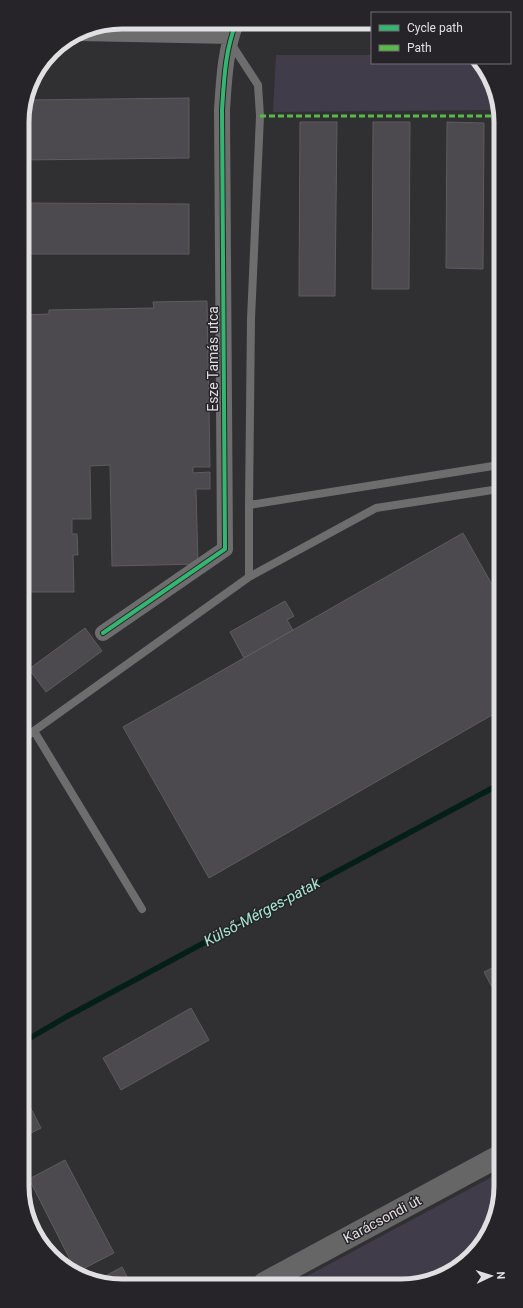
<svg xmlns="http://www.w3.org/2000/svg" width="523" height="1308" viewBox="0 0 523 1308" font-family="Roboto,sans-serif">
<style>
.green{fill:#413c4a}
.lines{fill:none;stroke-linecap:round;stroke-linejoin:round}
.stream{stroke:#041f18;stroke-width:5.5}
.building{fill:#4c494f;stroke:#5d5d5e}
.service{stroke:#6d6d6d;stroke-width:8}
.minor{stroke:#6d6d6d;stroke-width:16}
.secondary{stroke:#666667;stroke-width:22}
.quiet{stroke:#58b947;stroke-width:3;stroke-dasharray:6 3;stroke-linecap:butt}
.cycleway-casing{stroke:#262428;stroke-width:6}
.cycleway{stroke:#33b770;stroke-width:4}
.labels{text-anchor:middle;stroke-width:3;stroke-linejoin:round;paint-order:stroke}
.street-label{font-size:14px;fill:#e0dfe2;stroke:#262428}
.water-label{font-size:15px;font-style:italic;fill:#a6e7d1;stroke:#262428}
.rim{fill:none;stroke:#e0dfe2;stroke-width:5}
</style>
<rect width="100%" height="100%" fill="#302f31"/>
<path class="green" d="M276 55H372V63H478L498 96V110L273 112Z
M501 1172V1192L480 1247 456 1269 427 1283H294Z"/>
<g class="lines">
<path class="stream" d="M25 1041 66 1017 500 784"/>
</g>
<path class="building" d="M189 98V158L22 160V115L26 100Z
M300 122H337L335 296H299Z
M373 122H410L409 289H372Z
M447 122 484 123 483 269 446 268Z
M22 203 189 204V254H23Z
M207 301 210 467H193V473L210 472V489H196L198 564 112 566 110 465 90 466 91 519H72V534H77L78 555H73L74 592H24L23 315 49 314V310L154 308 153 302Z
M463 533 499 597V711L209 878 123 727Z
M285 601 294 616 287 620 293 630 244 658 230 632Z
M85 628 102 651 46 692 29 669Z
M500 964V1002L484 972Z
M191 1008 209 1040 121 1090 103 1058Z
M25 1097 41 1128 25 1136Z
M65 1160 114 1253 77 1272 76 1271 29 1179Z
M122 1267 131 1284H103L96 1281Z"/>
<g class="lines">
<path class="service" d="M249 505 499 465
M249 577 376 508 499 489
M34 731 142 909
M24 738 249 577V505L251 319 260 116 258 85 230 42"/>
<path class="minor" d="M79 33 231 36
M103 633 225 549 222 110C224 80 225 51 236 23"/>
<path class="secondary" d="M264 1283 501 1155"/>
<path class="quiet" d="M260 116H498"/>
<defs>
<path id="cycleway" d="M103 633 225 549 222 110C224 80 225 51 236 23"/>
</defs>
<use href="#cycleway" class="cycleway-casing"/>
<use href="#cycleway" class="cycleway"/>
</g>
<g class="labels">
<g class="street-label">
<text transform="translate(213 359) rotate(-90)" y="5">Esze Tamás utca</text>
<text transform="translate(382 1219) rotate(-28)" y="5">Karácsondi út</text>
</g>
<g class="water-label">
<text transform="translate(262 912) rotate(-28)" y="5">Külső-Mérges-patak</text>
</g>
</g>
<path d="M0 0H523V1308H0ZM122 29H401A93 93 0 0 1 494 122V1186A93 93 0 0 1 401 1279H122A93 93 0 0 1 29 1186V122A93 93 0 0 1 122 29Z" fill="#262428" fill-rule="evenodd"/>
<path class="rim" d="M122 29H401A93 93 0 0 1 494 122V1186A93 93 0 0 1 401 1279H122A93 93 0 0 1 29 1186V122A93 93 0 0 1 122 29Z"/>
<rect x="371" y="12" width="140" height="52" fill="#262428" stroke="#706f72"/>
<rect x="379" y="25" width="20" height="6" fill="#33b770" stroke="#706f72"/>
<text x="407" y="32" font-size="12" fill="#e0dfe2">Cycle path</text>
<rect x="379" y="45" width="20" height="6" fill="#58b947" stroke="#706f72"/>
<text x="407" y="52" font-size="12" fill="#e0dfe2">Path</text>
<g transform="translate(491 1276) rotate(86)" stroke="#262428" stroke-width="3" paint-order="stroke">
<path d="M0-3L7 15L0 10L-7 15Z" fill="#e0dfe2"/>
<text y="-6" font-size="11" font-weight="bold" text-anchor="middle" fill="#e0dfe2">N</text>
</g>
</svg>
